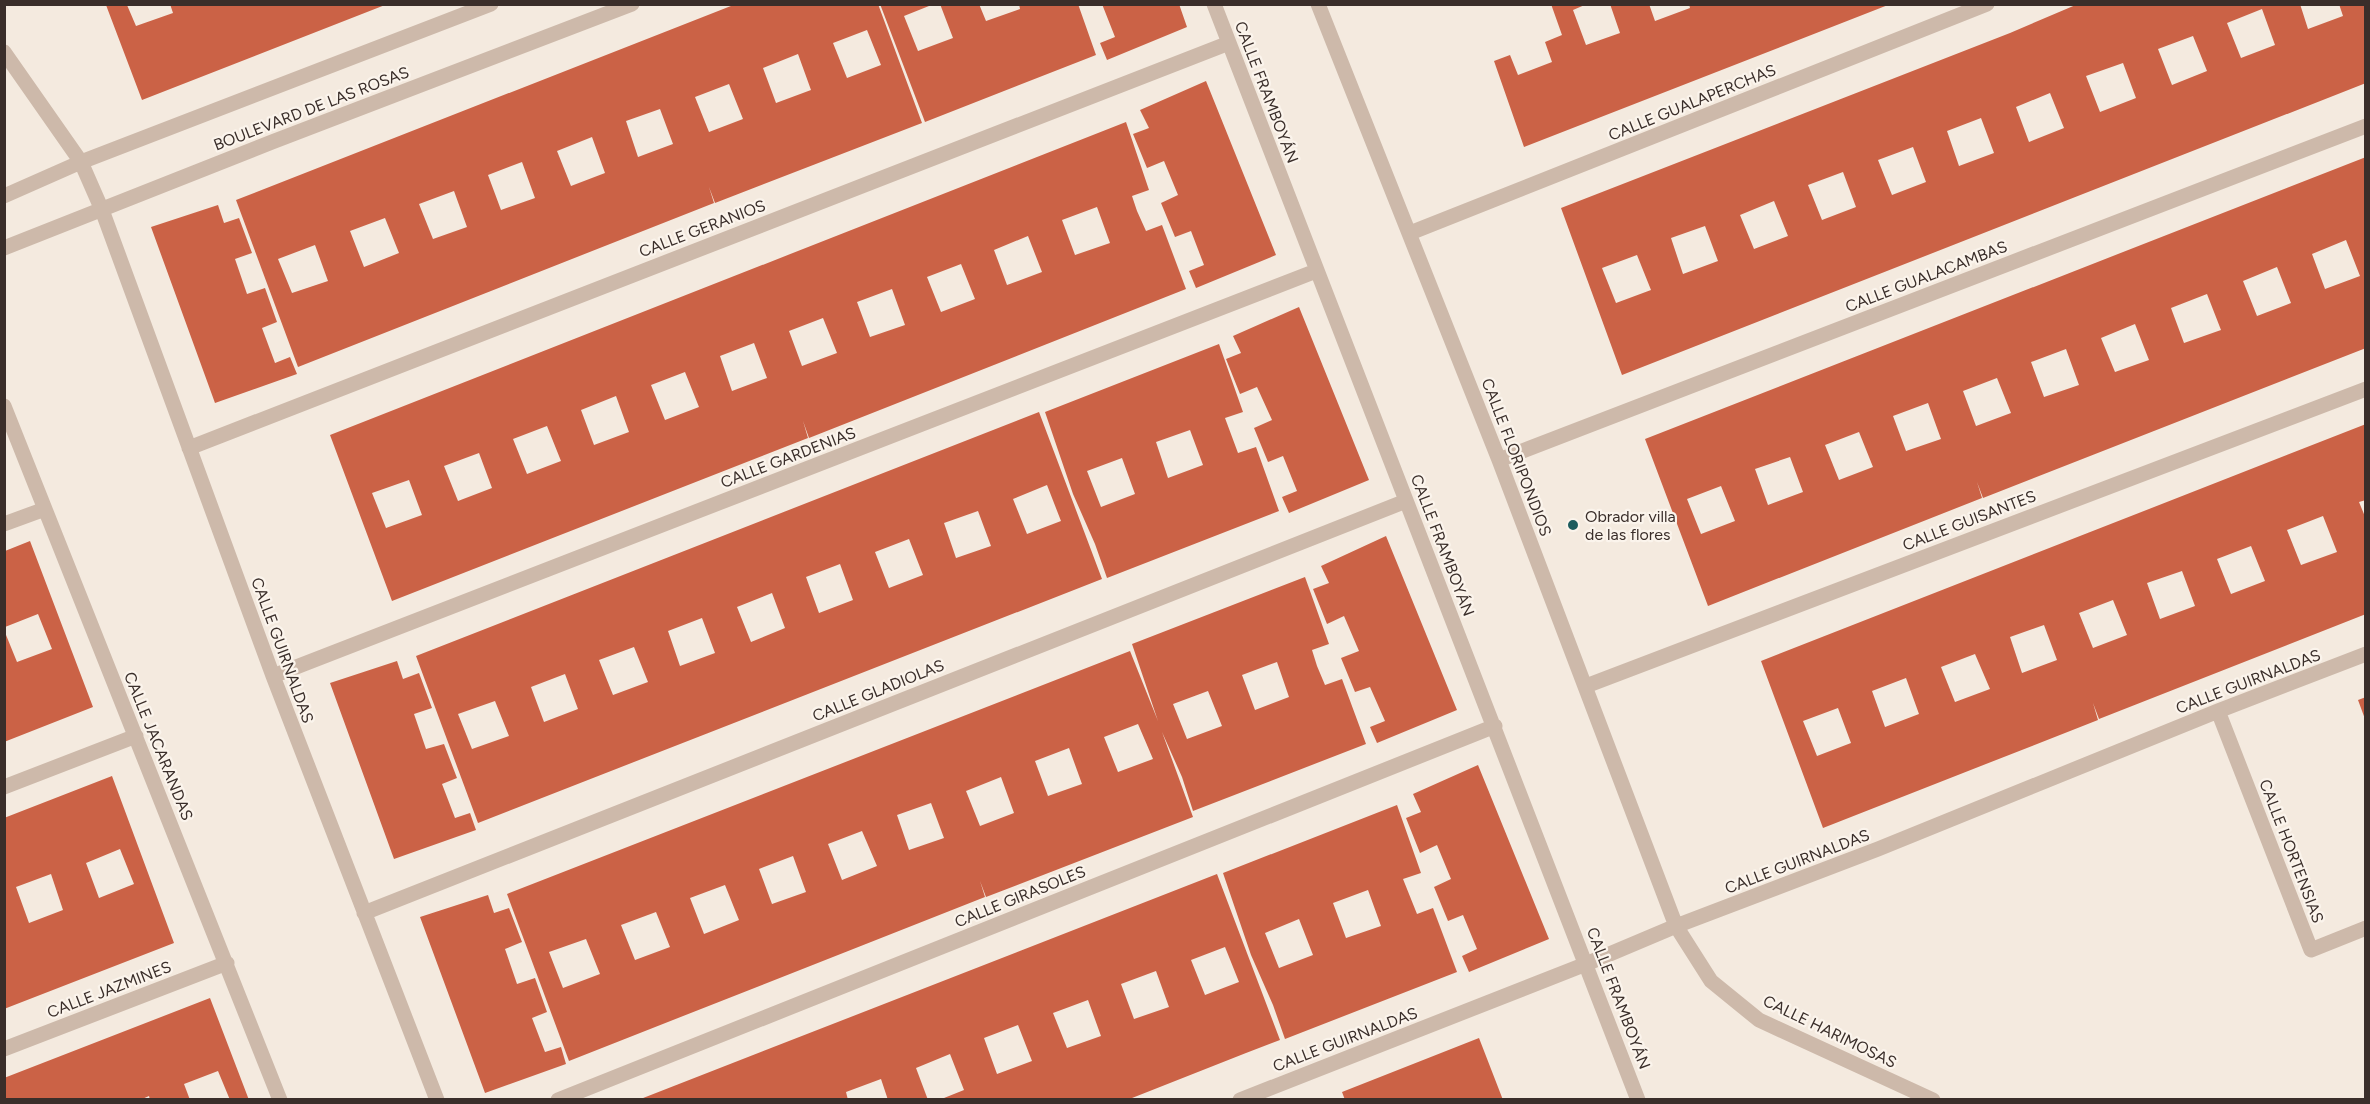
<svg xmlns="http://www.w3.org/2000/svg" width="2370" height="1104" viewBox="0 0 2370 1104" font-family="Figtree,sans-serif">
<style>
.building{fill:#cb6246;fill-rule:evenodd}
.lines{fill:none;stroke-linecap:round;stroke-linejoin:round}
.minor{stroke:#cdb9aa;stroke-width:15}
.poi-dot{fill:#1d5c5e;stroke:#fbf4ec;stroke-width:2}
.labels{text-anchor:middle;stroke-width:4.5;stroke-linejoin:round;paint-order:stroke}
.street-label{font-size:16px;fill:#3a2e2a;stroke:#fbf4ec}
.poi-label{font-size:16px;fill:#3a2e2a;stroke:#fbf4ec;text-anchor:start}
</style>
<rect width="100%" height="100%" fill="#f4eadf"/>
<path class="building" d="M170 4H385V5L142 100 106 5H127L136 26 173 13Z
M736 4H878L922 123 715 203 709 187 714 203 298 367 236 200ZM867 30 881 65 847 78 833 43ZM798 54 811 90 776 103 763 68ZM729 84 743 119 709 132 695 97ZM660 109 673 144 638 157 626 121ZM592 137 605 173 571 186 557 151ZM522 162 535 198 501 210 488 175ZM454 191 467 227 433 239 419 204ZM385 218 399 253 364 267 350 231ZM315 245 328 281 292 293 278 259Z
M880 4H934L904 16 918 51 953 38 940 4H979L986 21 1020 9 1019 4H1078L1096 55 925 122Z
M1102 4H1179L1187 27 1107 60 1100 43 1115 37Z
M1551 4H1587L1573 10 1586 45 1620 33 1610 4H1649L1655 21 1690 8 1689 4 1888 5 1524 147 1494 61 1510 55 1518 75 1552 62 1545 42 1562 35Z
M2078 4H2300L2308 29 2343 16 2339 4H2366V83L1622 375 1561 208 2010 33ZM2262 9 2275 45 2241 58 2227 23ZM2193 36 2207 71 2172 85 2158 49ZM2123 63 2136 98 2100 112 2086 76ZM2050 93 2064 128 2029 142 2016 107ZM1981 118 1994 153 1959 166 1947 131ZM1913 147 1926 182 1892 195 1878 160ZM1843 172 1856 207 1822 220 1808 185ZM1774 201 1788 236 1754 249 1740 215ZM1705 226 1718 261 1683 274 1671 238ZM1637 255 1651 290 1616 303 1602 268Z
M1206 81 1276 255 1196 288 1189 271 1204 265 1191 231 1175 237 1161 203 1178 195 1164 161 1147 168 1133 134 1149 128 1140 110Z
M1126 122 1149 190 1132 196 1137 211 1146 231 1162 225 1186 289 809 438 803 421 808 438 392 601 330 435ZM1097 207 1110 243 1075 255 1062 220ZM1028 236 1042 272 1007 285 994 250ZM961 264 975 299 941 312 927 277ZM892 289 905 325 870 337 857 302ZM823 318 837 353 802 366 789 331ZM754 343 767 378 732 391 720 356ZM685 372 699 407 665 420 651 385ZM616 396 629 432 594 445 581 410ZM547 426 561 461 527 474 513 439ZM479 453 492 488 458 501 444 466ZM409 480 422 515 386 528 372 493Z
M2366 157V348L1983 498 1977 482 1982 498 1708 606 1645 439ZM2346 240 2360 276 2325 289 2312 254ZM2277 267 2291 303 2257 316 2243 281ZM2207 294 2221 330 2184 343 2171 308ZM2135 324 2149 360 2115 372 2101 338ZM2066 349 2079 385 2044 397 2031 362ZM1997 378 2011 413 1976 426 1963 391ZM1928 403 1941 439 1906 451 1893 416ZM1859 432 1873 467 1839 480 1825 445ZM1790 457 1803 492 1768 505 1755 469ZM1721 486 1735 521 1701 534 1687 499Z
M218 205 224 223 239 218 252 253 235 259 247 294 265 288 277 322 262 328 275 363 290 357 297 374 215 403 151 227Z
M1299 307 1369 480 1289 513 1282 497 1297 491 1283 456 1268 462 1254 428 1272 420 1257 387 1240 394 1226 359 1241 353 1233 336Z
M1219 344 1243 412 1225 418 1238 453 1256 447 1279 511 1107 578 1095 544 1073 494 1045 412ZM1190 430 1203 465 1168 478 1156 442ZM1122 458 1135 494 1101 507 1087 471Z
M1039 412 1102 579 478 823 416 656ZM1047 485 1061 521 1027 534 1013 499ZM978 511 991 546 956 558 944 523ZM909 539 923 575 889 588 875 552ZM840 564 853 600 819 613 806 577ZM772 593 785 628 751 642 737 607ZM702 618 715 653 680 666 668 631ZM634 647 648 682 613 695 599 660ZM565 674 578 709 544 722 531 687ZM495 701 509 736 472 749 458 714Z
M2366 424V500L2359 502 2366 519V614L2099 719 2093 703 2098 720 1823 828 1761 661ZM2323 516 2337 552 2301 565 2287 530ZM2251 546 2265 581 2231 594 2217 559ZM2182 571 2195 606 2160 619 2147 583ZM2113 600 2127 635 2093 648 2079 613ZM2044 625 2057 660 2022 673 2010 637ZM1975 654 1990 689 1955 702 1941 667ZM1906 678 1919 714 1885 727 1872 691ZM1838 708 1851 743 1817 756 1803 721Z
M1386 536 1457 710 1377 743 1370 727 1385 721 1370 687 1355 692 1341 658 1359 651 1344 616 1327 624 1313 589 1329 583 1321 566Z
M30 541 93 707 4 742V630L17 662 52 649 38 614 5 627V551Z
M1305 577 1329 644 1312 650 1317 666 1325 685 1342 679 1366 744 1193 811 1182 777 1162 732 1193 817 986 897 980 881 985 897 569 1061 507 894 1130 651 1158 721 1132 644ZM1277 662 1289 697 1255 710 1242 675ZM1208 691 1222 726 1187 739 1173 704ZM1138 724 1153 759 1118 772 1104 737ZM1069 748 1082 784 1048 796 1035 761ZM1001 777 1014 813 980 826 966 791ZM931 803 944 838 909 850 897 815ZM862 831 877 866 842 880 828 844ZM793 856 806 892 772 904 759 869ZM725 885 739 920 704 934 690 898ZM656 912 670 947 635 960 621 925ZM586 939 600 974 563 988 549 952Z
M397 661 403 679 419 673 432 708 414 714 426 749 444 744 457 778 442 784 455 818 470 813 476 830 394 859 330 683Z
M2366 697V719H2365L2358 700Z
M1478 765 1549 939 1469 972 1462 956 1477 949 1463 915 1448 921 1434 887 1451 879 1437 845 1420 853 1406 818 1421 812 1413 794Z
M112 776 174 943 4 1009V818ZM120 849 134 884 99 898 86 863ZM51 874 63 910 29 923 16 887Z
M1397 805 1421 873 1403 879 1417 914 1433 908 1457 972 1285 1039 1273 1005 1251 955 1223 873ZM1368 890 1381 926 1346 938 1333 903ZM1299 919 1313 955 1279 968 1265 933Z
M1217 874 1280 1040 1246 1053 1127 1100H939L964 1090 950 1054 916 1068 928 1100H888L881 1079 846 1092 848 1100H638ZM1225 947 1239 982 1205 995 1191 960ZM1156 971 1169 1007 1134 1019 1121 984ZM1088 1000 1101 1036 1067 1048 1053 1013ZM1018 1025 1032 1061 997 1074 984 1038Z
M488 895 494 913 509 908 522 942 505 949 517 984 535 978 547 1012 532 1018 545 1052 561 1047 566 1064 485 1093 420 917Z
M210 998 249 1100H230L218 1071 184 1084 190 1100H150L149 1096 140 1100H4V1078Z
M1479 1038 1503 1100H1345L1342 1092Z"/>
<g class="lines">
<path class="minor" d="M1214 4 1638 1100
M1318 4 1499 460 1676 926 1711 981 1759 1020 1933 1100
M4 52 81 162 102 210 273 676 437 1100
M4 196 81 162 491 4
M1410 233 1987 4
M4 248 272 142 632 4
M4 406 280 1100
M189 448 1229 43
M1499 460 2366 126
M4 524 45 509
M273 676 1316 271
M1586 686 2366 389
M2218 711 2311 950 2366 928
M4 787 136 736
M364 913 1406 501
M4 1049 227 963
M558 1100 1495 726
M1240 1100 1586 964 1676 926 1878 849 2218 711 2366 654"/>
</g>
<circle class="poi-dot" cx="1573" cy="525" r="6"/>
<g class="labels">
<g class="street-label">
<text transform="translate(1267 92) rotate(69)" y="6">CALLE FRAMBOYÁN</text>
<text transform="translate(1692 102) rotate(-22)" y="6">CALLE GUALAPERCHAS</text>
<text transform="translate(311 108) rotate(-21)" y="6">BOULEVARD DE LAS ROSAS</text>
<text transform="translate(702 228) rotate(-21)" y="6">CALLE GERANIOS</text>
<text transform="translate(1926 276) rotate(-21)" y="6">CALLE GUALACAMBAS</text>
<text transform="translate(788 457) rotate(-21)" y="6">CALLE GARDENIAS</text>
<text transform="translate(1517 457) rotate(69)" y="6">CALLE FLORIPONDIOS</text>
<text transform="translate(1969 520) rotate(-21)" y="6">CALLE GUISANTES</text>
<text transform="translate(1443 545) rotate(69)" y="6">CALLE FRAMBOYÁN</text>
<text transform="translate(283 650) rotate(70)" y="6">CALLE GUIRNALDAS</text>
<text transform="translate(2248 681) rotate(-21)" y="6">CALLE GUIRNALDAS</text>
<text transform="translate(878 690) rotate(-22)" y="6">CALLE GLADIOLAS</text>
<text transform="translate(159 746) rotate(68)" y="6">CALLE JACARANDAS</text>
<text transform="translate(2292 851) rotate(69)" y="6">CALLE HORTENSIAS</text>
<text transform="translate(1797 861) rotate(-21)" y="6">CALLE GUIRNALDAS</text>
<text transform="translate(1020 896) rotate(-22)" y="6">CALLE GIRASOLES</text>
<text transform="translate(109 989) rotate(-21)" y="6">CALLE JAZMINES</text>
<text transform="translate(1619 998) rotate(69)" y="6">CALLE FRAMBOYÁN</text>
<text transform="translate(1830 1031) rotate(26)" y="6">CALLE HARIMOSAS</text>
<text transform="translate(1345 1039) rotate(-21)" y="6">CALLE GUIRNALDAS</text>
</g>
<g class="poi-label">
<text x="1585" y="522">Obrador villa<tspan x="1585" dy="18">de las flores</tspan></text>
</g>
</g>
<rect width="2370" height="1104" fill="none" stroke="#3a2e2a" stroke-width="12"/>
</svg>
